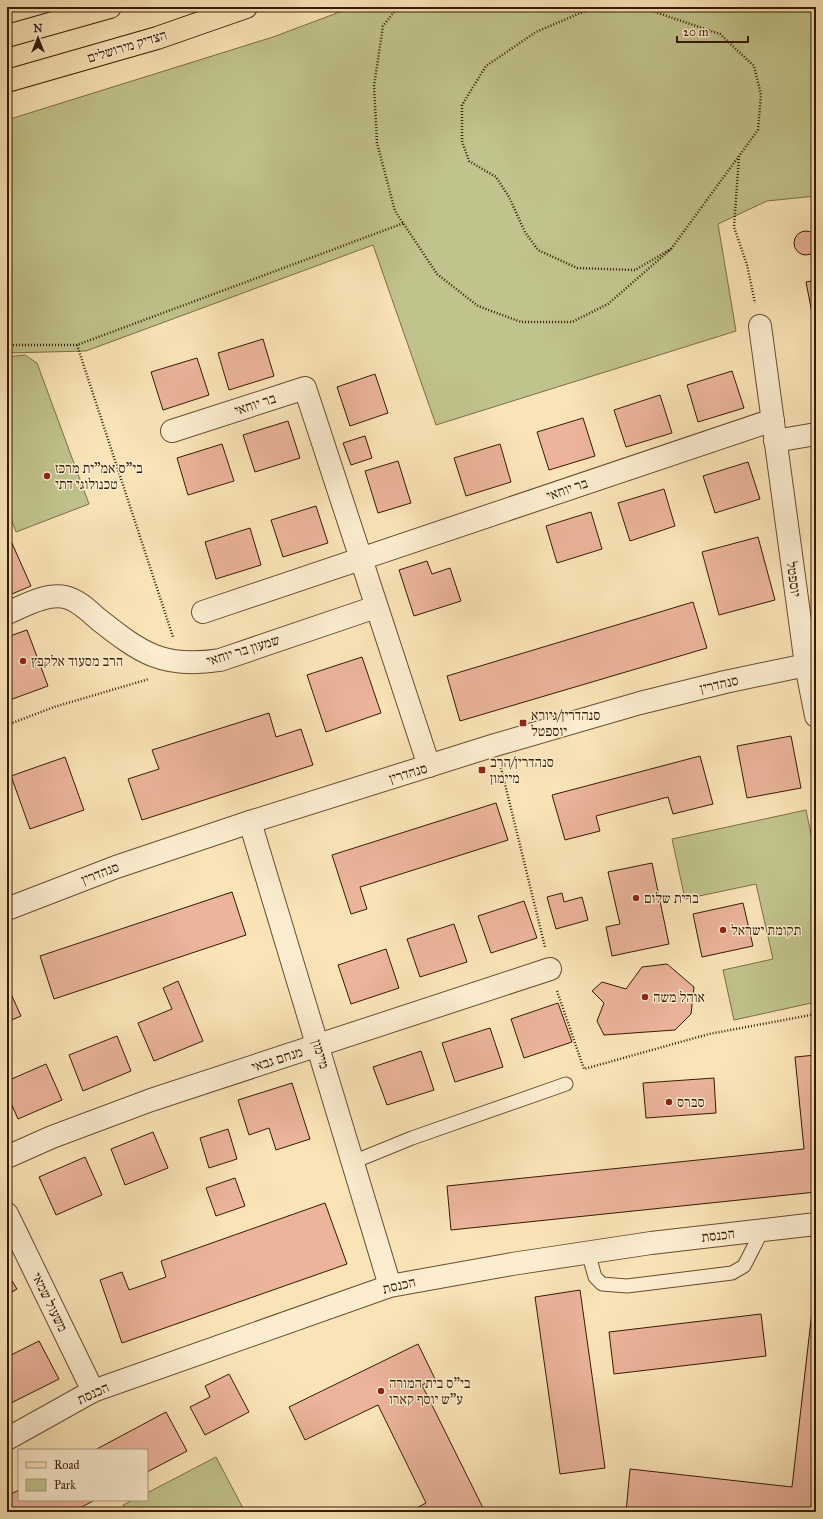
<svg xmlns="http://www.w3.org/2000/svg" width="823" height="1519" viewBox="0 0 823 1519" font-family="'IM FELL Great Primer','Frank Ruhl Libre',serif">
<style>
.green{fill:#c1c38c;stroke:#7c6e46}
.building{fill:#ebb49b;stroke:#371a00}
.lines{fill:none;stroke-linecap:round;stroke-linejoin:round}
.service-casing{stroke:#684c2e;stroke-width:15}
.minor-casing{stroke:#684c2e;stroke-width:24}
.tertiary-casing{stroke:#684c2e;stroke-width:24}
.primary-casing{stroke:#371a00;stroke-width:24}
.path{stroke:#371a00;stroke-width:2.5;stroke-dasharray:1 2;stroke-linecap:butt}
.service{stroke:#fcedd0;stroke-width:13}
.minor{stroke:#fcedd0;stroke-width:22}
.tertiary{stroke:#fcedd0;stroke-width:22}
.primary{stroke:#fae4b7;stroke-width:22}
.poi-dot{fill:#8f2418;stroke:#fcedd0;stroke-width:1.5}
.labels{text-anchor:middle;stroke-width:3;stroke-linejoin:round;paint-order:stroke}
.street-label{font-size:14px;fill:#371a00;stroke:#fcedd0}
.poi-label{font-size:14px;fill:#371a00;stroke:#fcedd0;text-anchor:start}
</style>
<rect width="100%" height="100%" fill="#fae4b7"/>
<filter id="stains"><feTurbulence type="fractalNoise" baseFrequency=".005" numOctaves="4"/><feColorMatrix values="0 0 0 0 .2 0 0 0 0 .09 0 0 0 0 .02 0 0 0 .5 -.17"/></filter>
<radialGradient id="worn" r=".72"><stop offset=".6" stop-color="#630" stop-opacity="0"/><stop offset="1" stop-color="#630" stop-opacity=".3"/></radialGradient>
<path class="green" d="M353 7H816V196L767 201 718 224 736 331 436 425 373 245 86 351 7 353V120L273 37Z
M25 355 37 363 89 504 16 532 7 508V357Z
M806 810 816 858V1002L734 1020 723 970 773 959 756 884 685 899 672 839Z
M216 1457 245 1512H126L123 1505 133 1500H147V1493Z"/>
<path class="building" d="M794 243a12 12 0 1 1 24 0a12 12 0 1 1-24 0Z
M816 280V312L812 313 806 282Z
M263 339 274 376 229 390 218 353Z
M197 358 209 395 163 410 151 372Z
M732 371 744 408 698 422 687 385Z
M375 374 388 413 350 426 337 387Z
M660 395 672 433 626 447 614 410Z
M583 418 595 456 549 470 537 432Z
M288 421 300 458 255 472 243 435Z
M365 436 372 458 351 465 343 443Z
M222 444 234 481 188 495 177 458Z
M500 444 511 482 466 496 454 458Z
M398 461 411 503 378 513 365 471Z
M748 462 760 499 715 513 703 476Z
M664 489 675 526 630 541 618 503Z
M316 506 328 543 283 557 271 520Z
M591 512 602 549 557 563 546 526Z
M250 528 261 565 216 579 205 542Z
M7 532 31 586 7 596Z
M758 537 775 600 719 615 702 552Z
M427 561 432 574 450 568 461 601 414 616 399 570Z
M693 602 707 648 460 721 447 676Z
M27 630 48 686 7 701V637Z
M362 657 381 713 326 732 307 675Z
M269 713 276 737 301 729 313 765 142 820 128 779 159 769 152 750Z
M791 736 801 788 747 798 737 746Z
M700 756 713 804 673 814 668 797 596 816 600 831 565 840 552 795Z
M65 757 84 810 30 829 11 776Z
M496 803 508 840 360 887 367 909 351 914 332 855Z
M7 856 12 867 7 869Z
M652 863 669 944 612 956 606 927 620 924 608 872Z
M232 892 246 935 54 999 40 956Z
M562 893 564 902 582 897 588 920 556 929 547 897Z
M524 901 537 938 491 953 478 916Z
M743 903 753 946 702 957 693 914Z
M454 924 467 962 420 977 407 939Z
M386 949 399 988 351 1004 338 965Z
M667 964 694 987 691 1014 675 1030 604 1035 597 1021 604 1003 592 991 602 982 626 989 642 967Z
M178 981 203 1041 154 1061 138 1023 172 1009 163 988Z
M7 985 21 1016 7 1022Z
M558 1003 572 1042 524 1058 511 1019Z
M490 1028 503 1067 455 1082 442 1043Z
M117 1036 131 1071 83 1091 69 1055Z
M421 1051 434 1090 387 1105 373 1067Z
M816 1055V1192L451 1230 447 1186 804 1149 795 1057Z
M46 1064 62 1100 18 1119 7 1094V1081Z
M714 1078 716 1113 646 1118 643 1083Z
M292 1083 310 1139 276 1150 269 1128 249 1135 238 1100Z
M228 1129 237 1159 209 1168 200 1138Z
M153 1132 168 1168 125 1185 111 1149Z
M85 1157 102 1195 56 1215 39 1177Z
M235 1178 245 1206 216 1216 206 1188Z
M325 1203 347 1264 122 1343 100 1280 122 1272 129 1290 166 1277 161 1261Z
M7 1273 17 1289 7 1295Z
M816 1276V1512H626L630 1469 792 1487Z
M580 1290 605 1468 560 1474 535 1297Z
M761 1314 766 1356 614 1374 609 1332Z
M39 1341 59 1379 7 1405V1357Z
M418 1344 435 1379 422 1385 484 1510 481 1512H409L426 1503 378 1405 305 1440 289 1407Z
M229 1374 249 1412 205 1435 190 1407 210 1397 205 1386Z
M166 1412 187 1451 147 1472V1450H95Z
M19 1490V1500H95L72 1512H7V1496Z"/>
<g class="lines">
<defs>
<path id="service" d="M353 1162 412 1138 566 1084
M588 1252 595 1277 602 1284 627 1286 732 1273 744 1266 763 1229"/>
<path id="minor" d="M760 326 806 665
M172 431 305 388 429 766
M775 441 816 434
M203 612 773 420
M7 613C24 606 46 593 65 597 78 600 89 611 98 619 141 653 163 669 220 660L376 607
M250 822 390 1286
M7 1157 52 1137 151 1100 550 969
M7 1214 93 1391
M7 1439 93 1391 390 1286 512 1264 651 1243 816 1224"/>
<path id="tertiary" d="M806 665 816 716
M7 909 116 867 250 822 495 745 640 703 725 682 816 663"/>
<path id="primary" d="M7 36 110 7
M7 81 157 38 246 7"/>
</defs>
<use href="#service" class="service-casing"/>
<use href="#minor" class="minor-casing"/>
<use href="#tertiary" class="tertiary-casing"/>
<use href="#primary" class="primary-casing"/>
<path class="path" d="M398 7 383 26 374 86 377 143 395 211 437 274 478 306 521 322H572L608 304 671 249 758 130 761 95 754 66 720 34 649 10 592 8 536 32 486 66 462 105V141L469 161 496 177 509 197 525 232 538 250 577 268 635 270 671 249
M739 156 734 227 747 265 755 303
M7 345H77L404 223
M77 345 173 637
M7 725 54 707 149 679
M501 768 545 947
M557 991 584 1069 709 1034 816 1014"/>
<use href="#service" class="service"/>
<use href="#minor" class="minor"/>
<use href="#tertiary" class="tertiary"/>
<use href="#primary" class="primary"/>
</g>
<g class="poi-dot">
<circle cx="47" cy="476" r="4"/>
<circle cx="23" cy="661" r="4"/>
<rect x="519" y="719" width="8" height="8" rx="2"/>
<rect x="478" y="766" width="8" height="8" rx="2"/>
<circle cx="636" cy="898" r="4"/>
<circle cx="723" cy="930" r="4"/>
<circle cx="645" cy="997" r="4"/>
<circle cx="669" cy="1102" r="4"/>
<circle cx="381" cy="1391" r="4"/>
</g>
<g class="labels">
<g class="street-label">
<text transform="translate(127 46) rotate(-17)" y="5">הצדיק מירושלים</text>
<text transform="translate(255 404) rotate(-18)" y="5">בר יוחאי</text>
<text transform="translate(567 489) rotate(-19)" y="5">בר יוחאי</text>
<text transform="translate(794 579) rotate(82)" y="5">יוספטל</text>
<text transform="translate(243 650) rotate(-17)" y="5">שמעון בר יוחאי</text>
<text transform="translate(719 684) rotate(-13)" y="5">סנהדרין</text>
<text transform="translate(408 773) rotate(-17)" y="5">סנהדרין</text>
<text transform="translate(100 873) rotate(-21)" y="5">סנהדרין</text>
<text transform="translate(321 1054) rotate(73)" y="5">מיימון</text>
<text transform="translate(277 1059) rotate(-18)" y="5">מנחם גבאי</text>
<text transform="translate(718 1235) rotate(-7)" y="5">הכנסת</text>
<text transform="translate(399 1285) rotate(-13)" y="5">הכנסת</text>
<text transform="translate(50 1302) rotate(64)" y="5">משעול שמאי</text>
<text transform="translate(93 1393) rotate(-24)" y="5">הכנסת</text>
</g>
<g class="poi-label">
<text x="55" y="473">בי"ס אמ"ית מרכז<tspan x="55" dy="16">טכנולוגי דתי</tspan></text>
<text x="31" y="666">הרב מסעוד אלקבץ</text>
<text x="531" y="720">סנהדרין/גיורא<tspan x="531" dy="16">יוספטל</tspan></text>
<text x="490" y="767">סנהדרין/הרב<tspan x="490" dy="16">מיימון</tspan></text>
<text x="644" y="903">ברית שלום</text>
<text x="731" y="935">תקומת ישראל</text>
<text x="653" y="1002">אוהל משה</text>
<text x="677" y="1107">סברס</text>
<text x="389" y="1388">בי"ס בית המורה<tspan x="389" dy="16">ע"ש יוסף קארו</tspan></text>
</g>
</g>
<rect width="823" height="1519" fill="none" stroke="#fae4b7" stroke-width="24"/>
<rect x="8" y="8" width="807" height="1503" fill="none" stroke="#371a00" stroke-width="2"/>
<rect x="12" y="12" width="799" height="1495" fill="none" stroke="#371a00"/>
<rect x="18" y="1449" width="130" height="52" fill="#fcedd0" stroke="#ad997d"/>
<rect x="26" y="1462" width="20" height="6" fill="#fae4b7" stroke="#ad997d"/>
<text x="54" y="1469" font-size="12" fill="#371a00">Road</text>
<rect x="26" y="1479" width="20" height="12" fill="#c1c38c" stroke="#ad997d"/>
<text x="54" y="1489" font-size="12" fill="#371a00">Park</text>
<g transform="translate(38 38)" stroke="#fcedd0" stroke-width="3" paint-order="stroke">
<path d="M0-3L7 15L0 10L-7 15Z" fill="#371a00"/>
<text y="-6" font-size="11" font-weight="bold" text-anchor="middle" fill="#371a00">N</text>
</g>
<path d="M677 36v6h71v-6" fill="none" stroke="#371a00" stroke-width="2"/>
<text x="683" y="36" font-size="12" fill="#371a00" stroke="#fcedd0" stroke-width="3" paint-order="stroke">20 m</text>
<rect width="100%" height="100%" filter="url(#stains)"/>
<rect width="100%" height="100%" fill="url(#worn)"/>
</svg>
